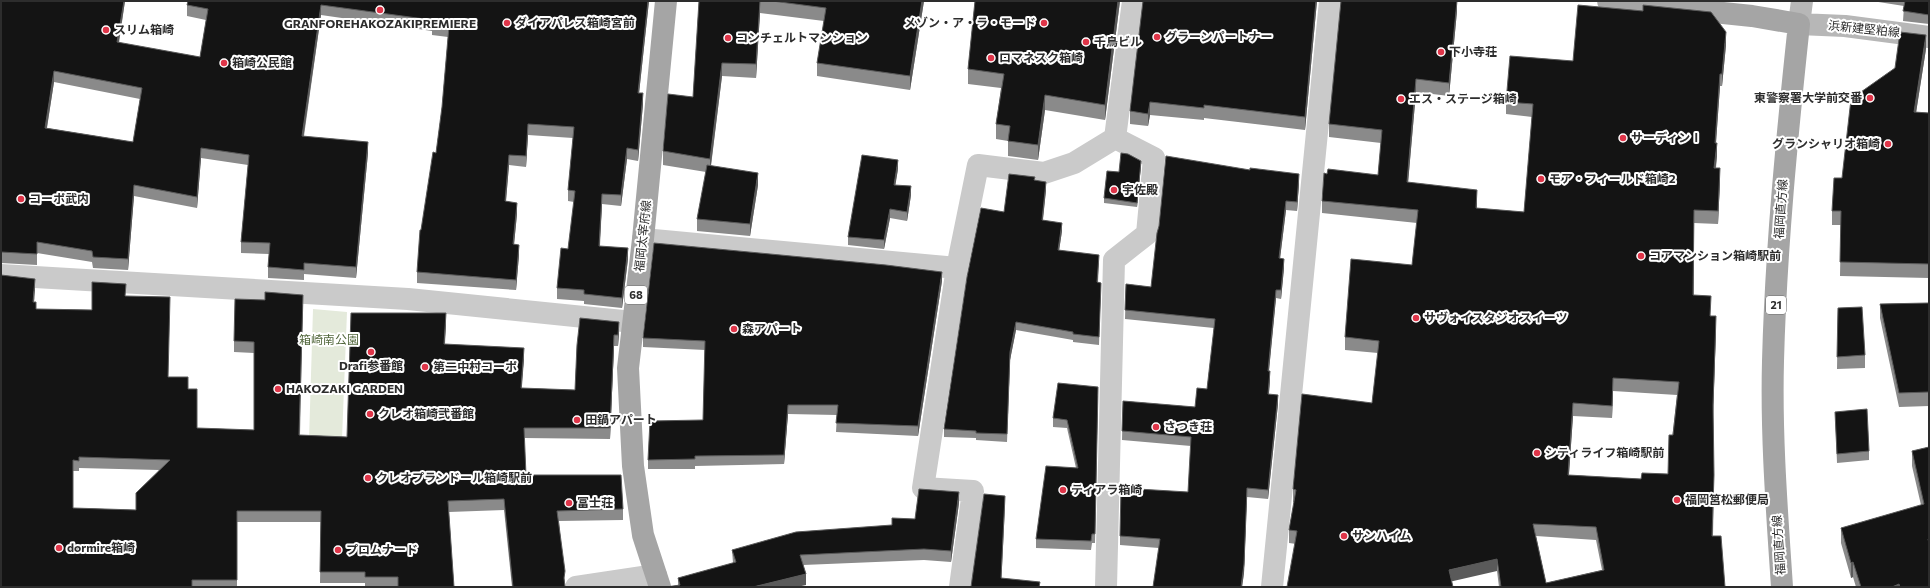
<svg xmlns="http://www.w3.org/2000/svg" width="1930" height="588" viewBox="0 0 1930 588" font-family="Commissioner,'Noto Sans JP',sans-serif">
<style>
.green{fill:#e4eadb}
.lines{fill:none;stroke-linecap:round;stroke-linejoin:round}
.street{stroke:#cacaca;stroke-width:22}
.secondary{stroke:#b7b7b7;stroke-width:22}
.primary{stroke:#a5a5a5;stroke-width:22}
.wall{fill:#8a8a8a;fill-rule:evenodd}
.shaded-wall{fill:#5a5a5a}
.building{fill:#141414;stroke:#5a5a5a;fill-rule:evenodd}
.poi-dot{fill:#df3549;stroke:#fff;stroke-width:1.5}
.labels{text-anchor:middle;stroke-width:4;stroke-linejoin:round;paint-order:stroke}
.shield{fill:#fff;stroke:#6c6c6c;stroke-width:1}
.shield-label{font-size:11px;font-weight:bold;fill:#2d2d2d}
.poi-label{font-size:12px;font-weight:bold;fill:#2d2d2d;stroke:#fff;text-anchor:start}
.street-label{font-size:12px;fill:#2d2d2d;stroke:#fff}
.park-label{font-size:12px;fill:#52673c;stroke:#fff}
</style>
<rect width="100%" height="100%" fill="#fff"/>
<path class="green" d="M313 309 347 312 342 439 309 440Z"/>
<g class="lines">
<path class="street" d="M643 239 957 268 923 488 973 491 960 587
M957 268 978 165 1044 173 1074 163 1115 138
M1 275 408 299 633 322
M576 587 656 575
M1106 587 1114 260 1147 234 1154 158 1115 138 1133 1
M1272 587 1330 1"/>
<path class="secondary" d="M1802 1 1799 24 1845 26 1929 37"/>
<path class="primary" d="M1608 1 1752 16 1799 24C1787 136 1776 248 1773 361 1771 436 1777 512 1782 587
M660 587 643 535 633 466 628 368 643 239 666 1"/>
</g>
<path class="wall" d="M1 1H125L119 43 200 57 206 20 187 16V5L188 1H649L639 93 643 104 638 161 627 159 621 206 602 204 600 246 628 259 622 308 584 304V301L557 299V288L568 249 574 202 568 201V190L573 138 528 135 526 167 509 165 506 201 517 214 514 244 519 255 516 290 417 283V272L421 230 436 153 442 107 448 37 432 35V31L321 15 304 136 368 153 356 278 304 274V280L268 278V267L269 254 241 253V242L248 165 201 158 197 208 134 196 128 270 93 268 92 262 37 253V265L1 263ZM54 82 140 99 133 142 47 128Z
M699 1H924L910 90 817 76V63L824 21 760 13 756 78 722 76 711 166 758 185 750 236 697 231V219L706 172 663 165V151L693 97Z
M975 1H1120L1105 120 1045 110 1038 160 1008 156V141L996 139V124L1001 88 968 84V69Z
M1143 1H1317L1305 130 1204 118V120L1150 115 1148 126 1130 124V111Z
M1872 1H1929V24L1903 21 1904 6Z
M1457 11 1449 96 1416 92 1408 182 1477 203V208L1524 212 1532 117 1506 114V102L1573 61 1726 45 1722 86H1720L1716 143 1717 156 1716 168 1720 181 1718 224 1694 223V295L1711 316 1716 329 1713 412 1714 487 1713 536 1725 587H1499L1497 571 1289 543V530L1294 502H1293V489L1372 403 1378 353 1345 350V337L1412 265 1417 223 1322 213V201L1378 175 1381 143 1329 137V124ZM1613 391 1677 395 1668 474 1641 479 1569 475 1573 416 1612 418ZM1536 536 1596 540 1602 570 1546 583Z
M1926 49 1916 112 1929 113V278L1840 276 1841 225H1832V211Z
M1141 165 1137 207 1104 203V198L1119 172Z
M898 169 895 185 911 195 907 221 890 218 884 249 848 245V237Z
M1035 180 1046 190 1043 220 1062 231 1059 250 1099 263 1098 282 1101 283 1099 345 1073 342V340L1016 330 1010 360 1007 442 976 440V438L944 437V429L1004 212Z
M1299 183 1297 211 1286 210 1280 258 1284 268 1281 299 1276 298 1269 371 1270 380 1269 394 1278 404 1268 499 1247 497 1244 573 1242 587H1153L1159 548 1120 545V536L1188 492 1191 446 1122 440 1123 401 1195 407 1207 389 1214 328 1125 319 1126 284 1151 287Z
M942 281 918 436 836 432 837 415 788 414 784 464 695 466V469H648V460L703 420 705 350 643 347V338Z
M35 290 34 302 36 309 92 310 126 296 168 377 188 389 197 428 254 430V353L234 352V341L303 305 300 435 347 437 446 324 445 344 524 359 521 388 575 390 577 345 619 333 618 346H614L610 439 524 438 526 475 623 509V520L559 521 565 587H512L504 510 449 512 454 587H365V583H320L321 522H237V587H1ZM79 468 159 470 136 510 73 508V471H79Z
M1929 303V406L1899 407 1880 318V304Z
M1838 308 1865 355V368L1837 369Z
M1098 396 1095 543H1092L1091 550 1036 548V539L1076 468 1067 428 1053 427V418Z
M1835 412 1869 451V460L1837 463Z
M1929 447V587H1856L1853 577 1851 578 1841 543V528L1921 505 1912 466V451Z
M959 503 951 562 924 560 803 565 806 585H678V578L733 563 732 550 892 525 915 519Z"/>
<path class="shaded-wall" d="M124 1H125L117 53V42Z
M648 1H649L638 103V93Z
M760 1V13L756 78V64Z
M922 1H924L910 90V76Z
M1118 1H1120L1105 120V105Z
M1316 1H1317L1305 130V117Z
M1457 1V11L1449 96V83Z
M321 5V15L302 146V136Z
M1726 32V45L1722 86V74Z
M1926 35V49L1914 126V112Z
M722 63V76L710 172V159Z
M54 71V82L45 139V128Z
M1720 74V86L1715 156V143Z
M1416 79V92L1407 195V182Z
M643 93V104L638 161V150Z
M1045 95V110L1038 160V145Z
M1150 102V115L1148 126V114Z
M528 124V135L526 167V156Z
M368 142V153L356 278V267Z
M1717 143V156L1714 181V168Z
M201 148V158L197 208V197Z
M627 148V159L621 206V195Z
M509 155V165L505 212V201Z
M898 160V169L894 194V185Z
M1141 161V165L1137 207V203Z
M1720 168V181L1718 224V211Z
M758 173V185L750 236V224Z
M1299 174V183L1297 211V202Z
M1046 182V190L1042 227V220Z
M134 185V196L128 270V259Z
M911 186V195L907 221V212Z
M1477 190V203L1476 221V208Z
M602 194V204L599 257V246Z
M1286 201V210L1279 267V258Z
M517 203V214L513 255V244Z
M890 209V218L884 249V240Z
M1062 223V231L1058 258V250Z
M519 245V255L516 290V280Z
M628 248V259L622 308V298Z
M1284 259V268L1281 299V290Z
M942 272V281L918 436V426Z
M35 279V290L33 313V302Z
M1276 290V298L1268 380V371Z
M446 313V324L444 354V344Z
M1716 316V329L1713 417V405Z
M619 322V333L618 346V335Z
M1016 322V330L1010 360 1007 442 1010 352Z
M614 335V346L610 439V428Z
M524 348V359L521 399V388Z
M1270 371V380L1268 403V394Z
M1613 378V391L1612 418V406Z
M1278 395V404L1268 499V490Z
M1573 403V416L1568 487V475Z
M788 405V414L784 464V455Z
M1247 488 1244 573 1242 587H1241Z
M959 492V503L951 562V551Z
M1005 496V505L1001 587V578Z
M1497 559V571L1449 582V570Z
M1853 562V577L1851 578V563Z
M806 574V585L797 587H753Z
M1899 584V587H1892Z"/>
<path class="building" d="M1 1H124L117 42 200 57 208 9 187 5 188 1H648L638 93H643L638 150 627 148 621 195 602 194 599 246 628 248 622 298 584 294V290L557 288 561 248 568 249 575 191 568 190 574 127 528 124 526 156 509 155 505 201 517 203 513 244 519 245 516 280 417 272 420 230H421L433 152 436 153 442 107 449 26 432 24V20L321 5 302 136 368 142 356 267 304 263V270L268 267 270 243 241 242 249 155 201 148 197 197 134 185 128 259 93 257 92 251 37 242V254L1 252ZM54 71 142 88 133 142 45 128Z
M699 1H760L756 64 722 63 710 159 663 151 668 94 693 97Z
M772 1H922L910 76 817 63 826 8Z
M975 1H1118L1105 105 1045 95 1038 145 1008 141 1010 126 996 124 1004 74 968 69Z
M1143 1H1316L1305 117 1204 105V108L1150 102 1148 114 1130 111Z
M1341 1H1457L1449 83 1416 79 1407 182 1477 190 1476 208 1524 212 1533 104 1506 102 1510 56 1573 61 1578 5 1643 11V5L1711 12 1726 32 1722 74H1720L1715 143H1717L1714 168H1720L1718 211 1694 210 1693 295 1711 296 1710 316H1716L1713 405 1714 475 1712 536H1721L1725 587H1501L1497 559 1449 570 1453 587H1287L1297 531 1289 530 1296 490 1293 489 1302 394 1372 403 1379 341 1345 337 1351 259 1412 265 1418 210 1322 201 1324 173 1327 174 1328 169 1378 175 1382 130 1329 124ZM1613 378 1679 382 1673 435H1669L1668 474 1642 473 1641 479 1568 475 1573 403 1612 406ZM1533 524 1596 527 1604 570 1546 583Z
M1905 1H1929V15L1903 11Z
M1900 32 1926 35 1914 112 1929 113V264L1840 262 1841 211H1832L1834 178H1842L1851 99 1895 68Z
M1121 153 1128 154 1141 161 1137 203 1104 198 1107 171 1119 172Z
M862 155 898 160 894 185 911 186 907 212 890 209 884 240 848 237Z
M1166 156 1250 170V168L1299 174 1297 202 1286 201 1279 258 1284 259 1281 290H1276L1268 371H1270L1268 394 1278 395 1268 490 1247 488 1244 564 1241 587H1153L1160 539 1120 536 1121 488 1188 492 1191 437 1122 431 1123 401 1195 407 1197 388 1207 389 1215 319 1125 310 1126 284 1151 287 1157 233 1159 226Z
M707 165 758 173 750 224 697 219Z
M1009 174 1035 177 1034 180 1046 182 1042 220 1062 223 1058 250 1099 255 1097 282 1101 283 1099 337 1073 334V332L1016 322 1010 352 1007 434 976 433V431L944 429 967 277 981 208 1004 212Z
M654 243 886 265 942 272 918 426 836 423 838 405H788L784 455 695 456V459L648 460 650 421 703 420 705 341 643 338Z
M1 275 35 279 33 302H36V309L92 310V282L126 284 125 296 170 297 168 377H188V389H197V428L254 430V342L234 341 235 299 265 300V292L303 295 299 435 347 437 351 313H446L444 344 524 348 521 388 575 390 577 345 580 318 619 322 618 335H614L610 428H524L526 475H621L623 509 557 511 565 571 564 578 565 587H513L504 499 448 501 454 587H398V577H365V572H320L321 511H237V580H192V587H1ZM79 457 170 460 136 493V510L73 508V460L79 461Z
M1929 303V392L1899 393 1880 304Z
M1862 307 1865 355 1837 357 1838 308Z
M1058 383 1098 387 1095 534H1092L1091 541 1036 539 1046 466 1078 468 1067 420 1053 418Z
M1867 409 1869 451 1837 454 1835 412Z
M1929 447V539H1928L1929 543V587H1900L1899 584 1892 587H1861L1853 562 1851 563 1841 528 1924 504 1912 451Z
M919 489 959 492 951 551 924 549 800 555 806 574 753 587H666L680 585 678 578 736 562 732 550 796 532 892 525V518L915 519Z
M984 494 1005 496 1001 578 1040 582 1039 587H971Z"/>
<g class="poi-dot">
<circle cx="380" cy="10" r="4"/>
<circle cx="507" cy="23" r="4"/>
<circle cx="1044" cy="23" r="4"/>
<circle cx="106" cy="30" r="4"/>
<circle cx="1157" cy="37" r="4"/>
<circle cx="728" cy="38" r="4"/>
<circle cx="1086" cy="42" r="4"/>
<circle cx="1441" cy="52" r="4"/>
<circle cx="991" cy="58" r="4"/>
<circle cx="224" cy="63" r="4"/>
<circle cx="1870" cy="98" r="4"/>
<circle cx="1401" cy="99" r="4"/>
<circle cx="1623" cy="138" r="4"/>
<circle cx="1888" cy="144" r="4"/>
<circle cx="1541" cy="179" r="4"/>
<circle cx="1114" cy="190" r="4"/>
<circle cx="21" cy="199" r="4"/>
<circle cx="1641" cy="256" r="4"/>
<circle cx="1416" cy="318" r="4"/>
<circle cx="734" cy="329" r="4"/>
<circle cx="371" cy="352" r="4"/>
<circle cx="425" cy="367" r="4"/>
<circle cx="278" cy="389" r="4"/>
<circle cx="370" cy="414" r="4"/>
<circle cx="577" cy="420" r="4"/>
<circle cx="1156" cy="427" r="4"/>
<circle cx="1537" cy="453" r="4"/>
<circle cx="368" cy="478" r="4"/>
<circle cx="1063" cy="490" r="4"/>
<circle cx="1677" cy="500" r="4"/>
<circle cx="569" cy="503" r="4"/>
<circle cx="1344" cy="536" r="4"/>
<circle cx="59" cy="548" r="4"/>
<circle cx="338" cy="550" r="4"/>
</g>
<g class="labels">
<g class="shield">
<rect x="625" y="286" width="22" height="18" rx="3"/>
<rect x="1766" y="296" width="20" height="18" rx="3"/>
</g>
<g class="shield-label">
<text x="636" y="299">68</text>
<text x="1776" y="309">21</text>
</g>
<g class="poi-label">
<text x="515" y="27">ダイアパレス箱崎宮前</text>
<text x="1036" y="27" text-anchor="end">メゾン・ア・ラ・モード</text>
<text x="380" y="28" text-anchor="middle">GRANFOREHAKOZAKIPREMIERE</text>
<text x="114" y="34">スリム箱崎</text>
<text x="1165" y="41">グラーンパートナー</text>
<text x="736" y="42">コンチェルトマンション</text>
<text x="1094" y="46">千鳥ビル</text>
<text x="1449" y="56">下小寺荘</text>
<text x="999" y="62">ロマネスク箱崎</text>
<text x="232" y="67">箱崎公民館</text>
<text x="1862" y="102" text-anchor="end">東警察署大学前交番</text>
<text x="1409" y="103">エス・ステージ箱崎</text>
<text x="1631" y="142">サーディンⅠ</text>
<text x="1880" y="148" text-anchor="end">グランシャリオ箱崎</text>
<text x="1549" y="183">モア・フィールド箱崎2</text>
<text x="1122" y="194">宇佐殿</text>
<text x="29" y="203">コーポ武内</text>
<text x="1649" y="260">コアマンション箱崎駅前</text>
<text x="1424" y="322">サヴォイスタジオスイーツ</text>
<text x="742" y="333">森アパート</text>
<text x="371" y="370" text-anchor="middle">Drafi参番館</text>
<text x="433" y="371">第二中村コーポ</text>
<text x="286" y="393">HAKOZAKI GARDEN</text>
<text x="378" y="418">クレオ箱崎弐番館</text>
<text x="585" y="424">田鍋アパート</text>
<text x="1164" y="431">さつき荘</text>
<text x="1545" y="457">シティライフ箱崎駅前</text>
<text x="376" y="482">クレオプランドール箱崎駅前</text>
<text x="1071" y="494">ティアラ箱崎</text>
<text x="1685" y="504">福岡筥松郵便局</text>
<text x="577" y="507">冨士荘</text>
<text x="1352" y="540">サンハイム</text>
<text x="67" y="552">dormire箱崎</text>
<text x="346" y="554">プロムナード</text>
</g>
<g class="street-label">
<text transform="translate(1864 29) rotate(6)" y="4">浜新建堅粕線</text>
<text transform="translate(1781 209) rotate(-86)" y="4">福岡直方線</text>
<text transform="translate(643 236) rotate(-84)" y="4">福岡太宰府線</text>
<text transform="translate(1779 545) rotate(-94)" y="4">福岡直方線</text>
</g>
<g class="park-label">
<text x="329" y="344">箱崎南公園</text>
</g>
</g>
<rect width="1930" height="588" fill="none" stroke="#2d2d2d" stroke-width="4"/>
</svg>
